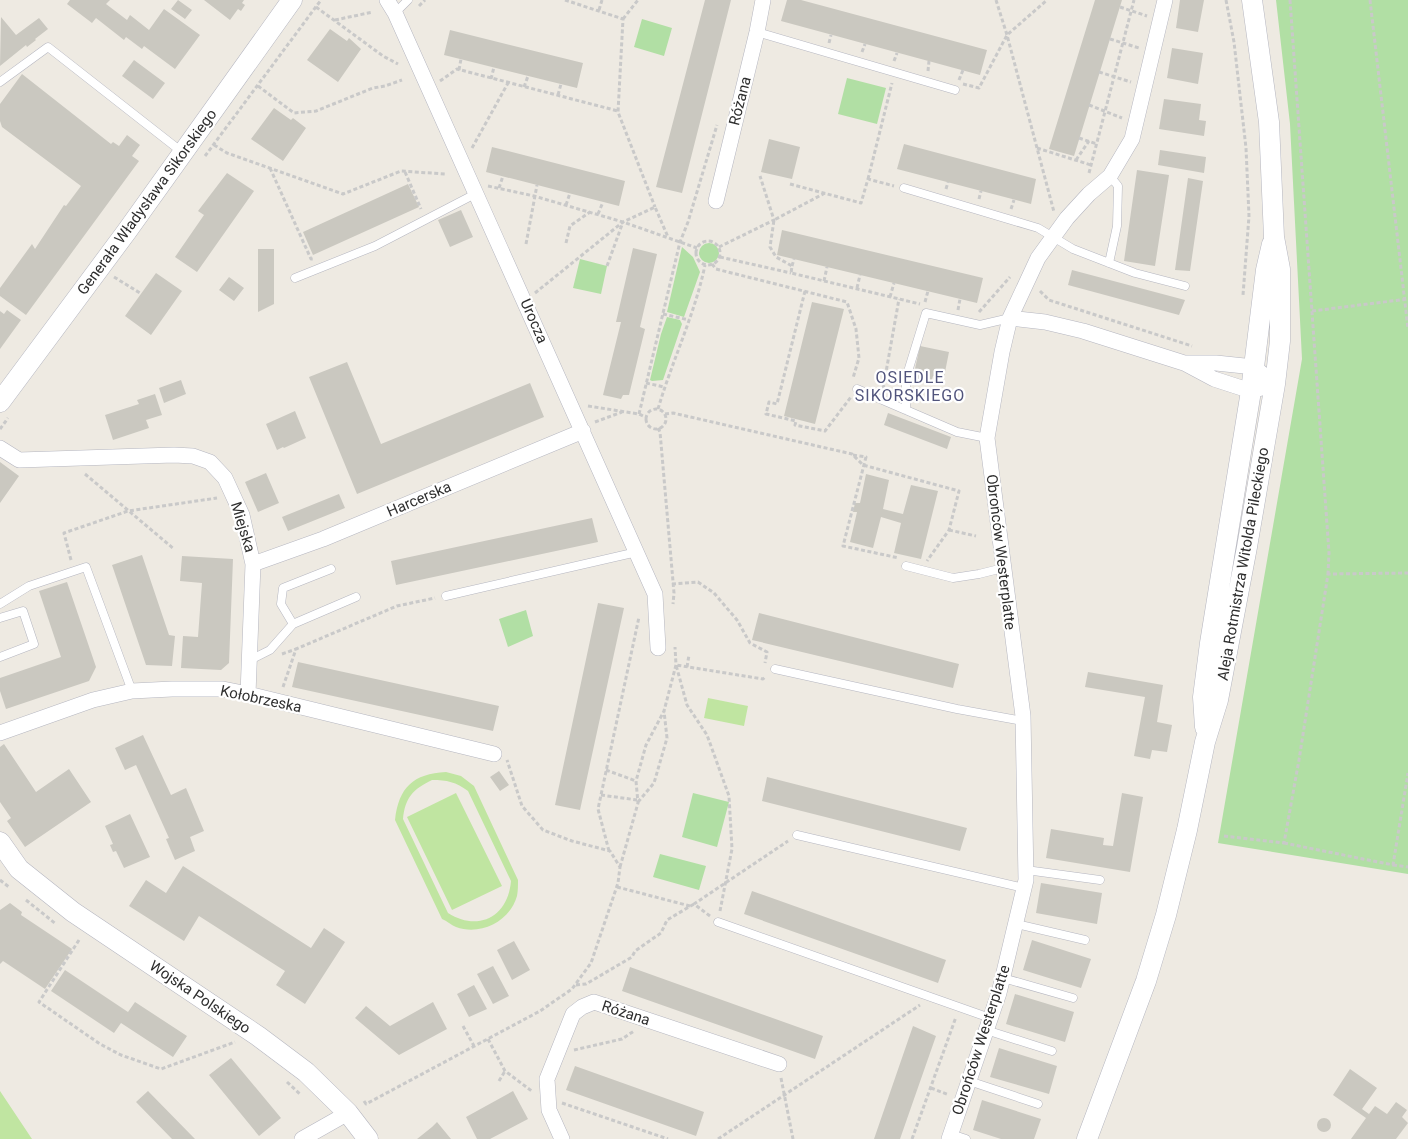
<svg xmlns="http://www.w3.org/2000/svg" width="1408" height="1139" viewBox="0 0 1408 1139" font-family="Roboto,sans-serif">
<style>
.green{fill:#b1dfa4}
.pitch{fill:#c0e5a1;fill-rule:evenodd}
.building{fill:#cac8c0}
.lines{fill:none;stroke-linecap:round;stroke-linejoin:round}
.lane-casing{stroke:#b5b6c0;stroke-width:9}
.street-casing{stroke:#b5b6c0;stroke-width:16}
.secondary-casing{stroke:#b5b6c0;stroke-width:21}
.path{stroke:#c9c9c9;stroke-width:3;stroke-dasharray:4 2.5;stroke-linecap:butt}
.lane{stroke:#fff;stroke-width:8}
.street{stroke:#fff;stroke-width:15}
.secondary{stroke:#fff;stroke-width:20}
.labels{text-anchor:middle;stroke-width:4.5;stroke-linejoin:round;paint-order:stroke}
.street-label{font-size:15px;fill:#2e2e2e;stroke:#fff}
.neighbourhood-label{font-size:16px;letter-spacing:1px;fill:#51547c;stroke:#fff}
</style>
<rect width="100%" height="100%" fill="#eeeae2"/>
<path class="green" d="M1276 0H1408V874L1218 843 1302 359 1290 124Z
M642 19 672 28 664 56 634 47Z
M847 78 886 88 877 124 838 114Z
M699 253a10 10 0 1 1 20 0a10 10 0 1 1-20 0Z
M682 247 693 257 700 272 684 317 667 312Z
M580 259 607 266 601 294 573 288Z
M667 317 680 320 682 324 663 380 652 381 650 380 661 334Z
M526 610 533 636 508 647 499 619Z
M693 793 729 802 717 847 682 837Z
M660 854 706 866 699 890 653 877Z"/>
<path class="pitch" d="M708 698 748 706 744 726 704 718Z
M446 772 461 776 474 786 518 880C518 885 518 891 517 896 510 921 481 936 456 927 451 925 447 921 442 919L395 820C399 787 413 774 446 772ZM432 780C447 780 456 782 468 791L511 881C508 917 478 932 448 913L403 819C405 798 413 789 432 780Z
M456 793 502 886 452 910 407 817Z
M0 1091 32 1139H0Z"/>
<path class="building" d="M70 0H110L106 4 127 20 130 15 149 30 164 9 200 35 175 69 144 46 142 49 126 37 124 40 96 18 92 23 67 4Z
M178 0 192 10 185 19 171 9Z
M204 0H244L242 3 245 5 241 11 238 9 230 20Z
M705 0H731L682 193 656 187Z
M787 0H801L987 50 980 75 781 21Z
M1095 0H1122L1074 156 1049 149Z
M1180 0H1204L1198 32 1176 28Z
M1 17 16 35 39 18 48 29 35 39 36 40 27 47 26 45 0 66Z
M330 29 347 41 349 38 361 49 338 82 307 60Z
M450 30 583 63 577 88 444 55Z
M1172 48 1203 53 1198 84 1167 78Z
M134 60 165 83 153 99 122 76Z
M22 74 111 144 113 142 119 146 127 135 140 145 132 156 139 161 26 315 0 296V288L32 244 35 249 64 205 66 206 81 186 2 127 0 121V104Z
M1164 99 1201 104 1199 120 1206 121 1204 136 1159 129Z
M274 108 291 120 293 118 306 128 283 161 251 139Z
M769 139 800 147 792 179 761 172Z
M904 144 1036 179 1031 204 897 169Z
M492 147 625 181 619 206 486 172Z
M1160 150 1206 157 1204 173 1158 165Z
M1137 170 1169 175 1155 266 1124 261Z
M227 173 254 191 197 272 175 257 204 215 198 211Z
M1188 178 1203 181 1190 271 1175 270Z
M408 184 419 207 313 255 303 232Z
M461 210 473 237 450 247 438 220Z
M782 230 983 278 977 303 777 255Z
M633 248 657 254 640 327 645 329 629 395H623L621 399 603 395 621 322H616Z
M258 249H274V304L258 312Z
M1072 270 1185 300 1179 315 1068 285Z
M156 273 182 291 151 335 125 316Z
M229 277 244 288 234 301 219 290Z
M812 302 844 309 815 424 784 416Z
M7 310 21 320 0 349V311L4 314Z
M920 346 949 352 944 377 933 376 931 382 913 378Z
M347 362 381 444 530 383 544 417 357 494 309 377Z
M181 380 186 394 164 403 159 388Z
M155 394 162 415 146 420 149 428 113 440 105 415 139 404 137 400Z
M295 411 306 438 284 448 283 447 277 450 266 424Z
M888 413 951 437 947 449 884 425Z
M0 462 19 476 0 503Z
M266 473 279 503 258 512 245 482Z
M866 474 889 480 883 509 903 514 911 485 938 491 921 559 894 553 901 523 881 517 873 548 850 542 857 512H853L855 503H860Z
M339 494 345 508 288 531 282 517Z
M592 518 598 542 396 585 391 561Z
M142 555 169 635 175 636 172 666 146 665 112 565Z
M182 556 233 559 229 663 221 670 181 668 183 636 198 637 202 583 180 581Z
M67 582 96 667 89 681 6 709 0 691V678L61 657 39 591Z
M598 603 624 608 580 810 555 805Z
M759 613 959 664 953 688 752 640Z
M298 662 499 706 493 731 292 687Z
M1088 672 1163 685 1157 722 1172 725 1167 752 1152 750 1150 759 1134 756 1145 697 1085 687Z
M143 735 171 795 186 788 204 831 190 837 195 851 175 860 166 839 169 838 136 765 125 770 115 748Z
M4 744 36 792 69 769 91 802 25 847 7 821 11 818 0 802V747Z
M499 771 509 785 500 791 490 777Z
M767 777 967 828 960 851 762 801Z
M1122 793 1143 797 1130 872 1046 858 1051 829 1104 838 1103 845 1113 846Z
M130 814 150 857 124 868 116 851 113 852 110 845 113 844 105 826Z
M183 866 311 948 324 928 345 942 305 1004 276 985 285 971 199 916 184 941 129 906 146 880 166 893Z
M1041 883 1102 893 1097 924 1036 913Z
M752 891 946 960 938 983 744 914Z
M10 903 22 912 21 915 72 949 45 989 3 961 0 964V910Z
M1032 940 1091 959 1081 988 1023 970Z
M514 941 530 970 512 980 497 950Z
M493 966 509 996 493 1004 477 974Z
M630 967 823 1036 815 1059 622 991Z
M65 970 128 1012 135 1002 187 1036 173 1057 121 1023 114 1033 51 991Z
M474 985 487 1009 469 1017 457 994Z
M1015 994 1074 1012 1065 1042 1006 1024Z
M433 1002 447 1029 399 1055 355 1018 366 1006 390 1026Z
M913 1026 936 1036 900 1139H874Z
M999 1048 1057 1066 1049 1094 990 1077Z
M231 1058 281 1118 259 1136 209 1075Z
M575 1066 704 1112 696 1136 566 1090Z
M1350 1069 1377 1088 1362 1109 1369 1114 1375 1106 1387 1114 1396 1102 1407 1110 1402 1117 1408 1123 1396 1139H1351L1366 1118 1333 1095Z
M148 1091 195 1139H172L136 1102Z
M513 1091 528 1119 490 1139H477L466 1117Z
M982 1100 1041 1119 1034 1139H1001L973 1130Z
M1317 1125a7 7 0 1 1 14 0a7 7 0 1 1-14 0Z
M437 1122 451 1139H417L432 1127Z"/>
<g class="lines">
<defs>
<path id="lane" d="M395 13 408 0
M757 32 955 90
M0 82 48 47 182 152
M904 188 1038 228 1073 249 1135 273 1185 286
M1109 263 1117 226 1118 186 1110 176
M295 278 375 246 477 193
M857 389 957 432 987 438
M906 410V378L926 313 980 325 1010 318
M906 566 953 578 979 574 1003 568
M446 596 637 552
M0 604 29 586 86 567 132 691
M293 624 281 604 283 588 331 569
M0 657 34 644 23 611 0 618
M250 660 270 650 293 624 356 597
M775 669 957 709 1023 721
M797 835 1024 888
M1026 870 1100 880
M718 922 990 1018
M1016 924 1085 940
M1003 978 1073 998
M986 1030 1052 1051
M969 1081 1038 1104
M951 1134 966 1139"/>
<path id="street" d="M387 0 395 13 655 594 658 648
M716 201 757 32 763 0
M1010 318 1045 322 1083 331 1184 363 1214 379 1251 391 1275 384
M1185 363H1216L1254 367 1275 384
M0 448 19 460 174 455 193 456 210 462 225 478 242 515 253 564 248 694
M253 564 323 539 583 431
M0 733 93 700 132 691 172 689H223L248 694 494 754
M302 1139 348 1113
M562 1139 549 1110 547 1079 573 1014 582 1007 594 1002 779 1064
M949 1139 999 993 1026 880 1023 716 987 438 1002 352 1010 318 1038 258 1067 218 1089 194 1110 176 1132 139 1165 0"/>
<path id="secondary" d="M0 402 127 231 292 0
M1205 727 1203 697 1210 643 1251 391 1266 270 1272 244
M0 842 19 869 73 912 258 1036 306 1072 348 1113 368 1139
M1087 1139 1146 981 1166 915 1187 830 1205 742 1218 700 1247 547 1275 384 1280 341V269L1274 237 1269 122 1252 0"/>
</defs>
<use href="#lane" class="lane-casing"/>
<use href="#street" class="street-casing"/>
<use href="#secondary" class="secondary-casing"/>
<path class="path" d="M565 0 623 19 618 112 655 207
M996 0 1007 35 1054 212
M1226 0 1234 42 1246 148 1249 216 1243 295
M1290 0 1329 553 1328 574
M1370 0 1408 329
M419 6 425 0
M316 7 383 56 398 64
M1120 7 1147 16
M599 10 602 0
M623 19 638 0
M335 20 373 12
M1110 39 1139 48
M829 43 831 35
M862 52 865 44
M894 61 897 53
M459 70 461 59
M928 71 929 61
M1099 72 1131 82
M491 79 494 67
M959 80 963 70
M440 81 457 69 618 111
M963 84 979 88 1007 35 1047 0
M258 86 294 113 316 111 373 88 385 86 402 80
M524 87 528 76
M558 95 561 84
M1089 105 1122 118
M1079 138 1097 144
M214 145 227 153 343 194 401 171 445 174
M472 148 508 83
M1037 148 1091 165
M205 156 321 0
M1076 160 1089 141
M270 168 311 259H313
M405 172 421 209
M1089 173 1134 0
M868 179 892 83
M790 184 861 203 868 179 894 186
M488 186 534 196 623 222 697 248
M499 188 503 176
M946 189 948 182
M825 193 774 220 770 247 776 257 792 266 791 273 920 304
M979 199 981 191
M566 205 570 193
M1011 209 1014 200
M598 214 603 202
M696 253a12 12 0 1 1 24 0a12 12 0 1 1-24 0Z
M566 243 570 226 590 212
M526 244 537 185
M719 247 774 220 760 176
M720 257 791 273
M712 264 716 269 847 302 856 329 859 358 853 378
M607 266 623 222
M792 266 794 259
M114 277 140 293
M824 281 827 267
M857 288 860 275
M805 291 777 404 769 402 766 414 796 421 795 425 825 431 851 397
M1040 291 1049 300 1192 346
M535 293 623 222 655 207 668 237
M890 297 894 283
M925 302 928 291
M958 310 960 299
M1312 311 1408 299
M979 312 1010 277
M663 314 689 320
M646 383 664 387
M883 389 899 299
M588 406 639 414 647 418
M658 409C672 361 695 314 705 265
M646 419a10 10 0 1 1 20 0a10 10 0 1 1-20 0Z
M639 414 680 242 688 222 717 125
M665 414 673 413 852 454 863 465 959 491 949 530 927 561
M595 422 622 412
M658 428 660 432 674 593 673 604
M0 429 8 418
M853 455 866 457 843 546 899 558
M85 474 174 549
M949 530 976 536
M71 560 64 533 128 511 217 498
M672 584 698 582 714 593 737 620 750 643 767 652 765 663
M282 654 296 649
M687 667 689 655
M283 687 296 649 397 606 435 598
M606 770 636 781
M601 795 637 800
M638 802 654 783 667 738 664 711
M1224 836 1284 843 1299 760 1328 574 1408 573
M1284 843 1393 865 1408 773
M609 851 598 809 639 617
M1393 865 1408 867
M620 867 638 803 636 781 646 745 664 711 676 665 675 647
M0 880 9 887
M617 887 690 906
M26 900 56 924
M720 911 732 849 729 796 707 735 687 705 676 665 763 679 766 676
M710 916 694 904 788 841
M79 940 39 1002 100 1044 121 1055 161 1069 235 1042
M576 985 586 984 632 957 635 951 661 933 667 920 694 904
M463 1026 474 1046
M488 1039 505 1071 533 1092
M574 1050 622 1039 634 1031
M781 1078 793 1139
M499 1081 505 1071
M287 1082 301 1095
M931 1088 949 1095
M364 1101 366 1104 540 1011 572 989 591 963 618 883 620 867 610 851 572 841 543 830 522 806 507 760
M562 1103 668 1139
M718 1139 920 1005
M912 1139 956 1017"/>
<use href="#lane" class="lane"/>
<use href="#street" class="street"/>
<use href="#secondary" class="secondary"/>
</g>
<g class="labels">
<g class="street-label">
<text transform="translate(740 101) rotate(-76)" y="5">Różana</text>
<text transform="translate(147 202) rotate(-54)" y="5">Generała Władysława Sikorskiego</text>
<text transform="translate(534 321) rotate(66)" y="5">Urocza</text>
<text transform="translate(419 499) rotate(-23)" y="5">Harcerska</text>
<text transform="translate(243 527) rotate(73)" y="5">Miejska</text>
<text transform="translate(1001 552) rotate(83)" y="5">Obrońców Westerplatte</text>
<text transform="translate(1243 564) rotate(-80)" y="5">Aleja Rotmistrza Witolda Pileckiego</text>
<text transform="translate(261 699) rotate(12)" y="5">Kołobrzeska</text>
<text transform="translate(200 997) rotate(34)" y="5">Wojska Polskiego</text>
<text transform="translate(626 1013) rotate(18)" y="5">Różana</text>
<text transform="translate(981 1040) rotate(-72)" y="5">Obrońców Westerplatte</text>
</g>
<g class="neighbourhood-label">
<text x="910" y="383">OSIEDLE<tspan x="910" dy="18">SIKORSKIEGO</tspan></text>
</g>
</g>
</svg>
